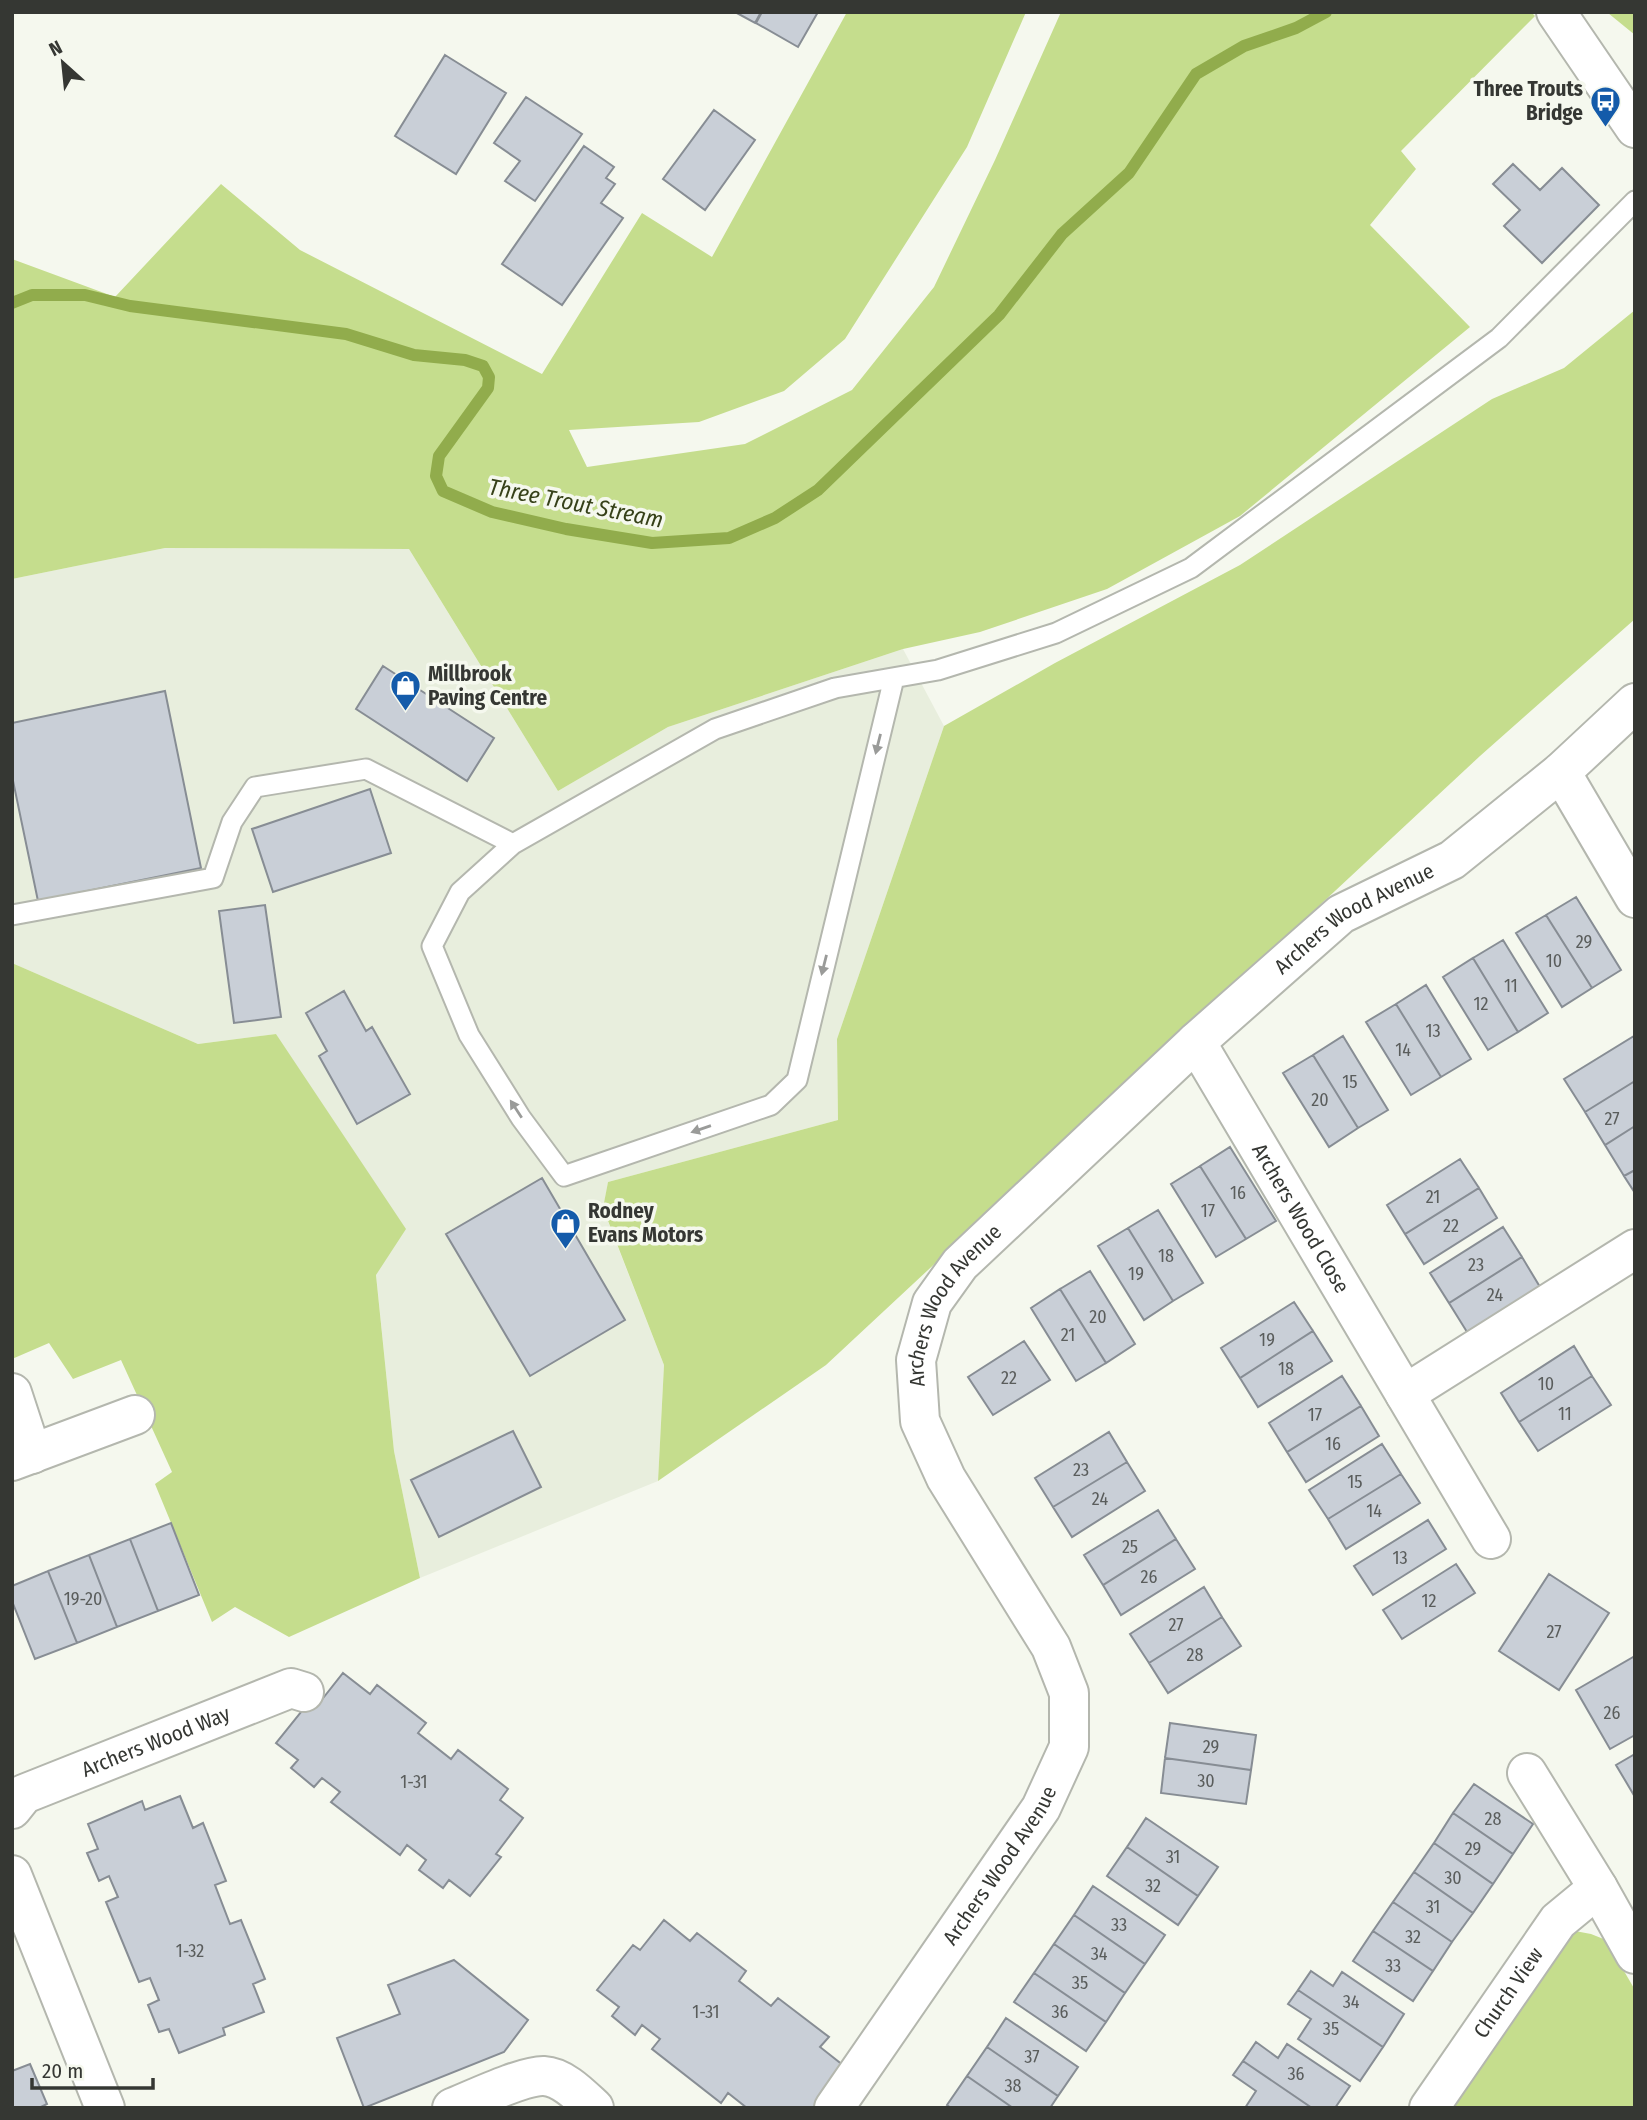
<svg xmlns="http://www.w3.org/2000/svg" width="1647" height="2120" viewBox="0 0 1647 2120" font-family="'Fira Sans Condensed',sans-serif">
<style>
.built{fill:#e8eedd}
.green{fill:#c5dd8d}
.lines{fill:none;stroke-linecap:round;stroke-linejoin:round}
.stream{stroke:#91ac4c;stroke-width:12}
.building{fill:#c9cfd7;stroke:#878d94;stroke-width:2}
.service-casing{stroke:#b4b7ae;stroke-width:23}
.minor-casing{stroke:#b4b7ae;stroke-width:42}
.secondary-casing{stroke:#b4b7ae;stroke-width:42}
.service{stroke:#fff;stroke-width:19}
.minor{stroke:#fff;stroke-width:38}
.secondary{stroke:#fff;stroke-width:38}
.oneway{fill:#9a9b99}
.labels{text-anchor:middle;stroke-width:7;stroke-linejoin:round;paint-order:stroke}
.number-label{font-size:18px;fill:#5a5d5c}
.poi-label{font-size:21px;font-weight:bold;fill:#353733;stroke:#f5f8ee;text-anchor:start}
.street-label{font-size:21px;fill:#353733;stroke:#f5f8ee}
.water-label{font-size:23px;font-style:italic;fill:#364119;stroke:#f5f8ee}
</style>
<rect width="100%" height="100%" fill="#f5f8ee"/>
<path class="built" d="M165 548 409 549 558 791 668 727 903 649 944 726 837 1039 838 1120 608 1182 603 1209 664 1365 658 1481 420 1578 394 1451 376 1274 276 1034 198 1044 12 963V579Z"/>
<path class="green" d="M847 12H1026L967 147 845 339 784 391 699 422 569 430 587 467 745 444 852 390 934 287 995 160 1061 12H1531L1535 16 1401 151 1416 169 1370 225 1470 327 1240 516 1107 589 980 632 903 649 668 727 558 791 409 549 165 548 12 579V259L115 297 221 184 300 250 542 374 642 213 712 257Z
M1607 12H1635V35L1608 13Z
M1635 310V619L1480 756 826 1365 658 1481 664 1365 603 1208 608 1182 838 1120 837 1039 944 726 1055 663 1240 565 1492 399 1564 368Z
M12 963 198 1044 276 1034 406 1229 376 1275 394 1451 420 1578 289 1637 235 1607 212 1622 155 1484 172 1472 121 1360 73 1379 49 1343 12 1359Z
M1575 1931 1591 1934 1606 1940 1635 1990V2108H1447Z"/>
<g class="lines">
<path class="stream" d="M12 303 32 295H85L130 306 346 334 414 355 465 360 483 366 489 377 488 388 439 456 436 476 443 491 492 512 566 529 652 543 729 538 775 518 818 490 999 315 1062 234 1129 173 1196 74 1244 46 1296 28 1326 12"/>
</g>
<path class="building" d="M735 12H761L755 23Z
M762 12H818L798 47 756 23Z
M445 55 506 93 456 174 395 136Z
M526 97 582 134 535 201 505 181 520 161 494 143Z
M714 110 755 140 705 210 663 179Z
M584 146 614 167 606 178 615 184 601 203 623 218 562 305 502 264Z
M1513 164 1540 190 1562 168 1599 205 1542 263 1504 226 1520 210 1493 184Z
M383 666 494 738 467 781 356 709Z
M165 691 201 868 38 901 12 776V723Z
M370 789 391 853 273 892 252 829Z
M1576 897 1621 970 1592 988 1546 915Z
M265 905 281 1017 234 1023 219 911Z
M1546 915 1592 988 1562 1007 1516 933Z
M1503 940 1548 1013 1518 1032 1473 958Z
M1473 958 1518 1032 1488 1050 1443 977Z
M1426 985 1471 1059 1441 1077 1396 1004Z
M344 991 366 1031 372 1027 410 1094 357 1124 319 1056 327 1051 306 1013Z
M1396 1004 1441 1077 1411 1095 1366 1022Z
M1343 1036 1388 1110 1358 1128 1313 1055Z
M1634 1036 1635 1081 1585 1112 1564 1079Z
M1313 1055 1358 1128 1329 1147 1283 1073Z
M1635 1081V1126L1605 1145 1585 1112Z
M1635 1126V1170L1624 1176 1605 1145Z
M1230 1147 1276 1221 1246 1239 1200 1166Z
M1460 1159 1479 1188 1405 1234 1387 1205Z
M1200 1166 1246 1239 1216 1257 1171 1184Z
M1635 1170V1193L1624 1176Z
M542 1178 625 1320 530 1376 446 1234Z
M1479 1188 1497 1218 1424 1264 1405 1234Z
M1158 1210 1203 1283 1173 1301 1128 1228Z
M1503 1227 1522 1257 1449 1303 1430 1273Z
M1128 1228 1173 1301 1144 1320 1098 1246Z
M1522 1257 1540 1287 1467 1332 1449 1303Z
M1090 1271 1135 1344 1106 1363 1060 1289Z
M1060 1289 1106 1363 1076 1381 1031 1308Z
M1294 1302 1313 1331 1240 1378 1221 1348Z
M1313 1331 1332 1361 1258 1407 1240 1378Z
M1024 1341 1050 1380 993 1415 968 1377Z
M1574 1346 1592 1376 1519 1422 1501 1393Z
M1342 1376 1361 1406 1287 1452 1269 1423Z
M1592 1376 1611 1405 1538 1451 1519 1422Z
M1361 1406 1379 1436 1306 1482 1287 1452Z
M513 1431 541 1487 439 1537 411 1480Z
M1109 1432 1127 1462 1053 1507 1035 1478Z
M1382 1444 1401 1474 1328 1519 1309 1490Z
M1127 1462 1145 1491 1072 1537 1053 1507Z
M1401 1474 1420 1503 1346 1549 1328 1519Z
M1158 1510 1176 1539 1103 1585 1084 1555Z
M1428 1520 1446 1549 1373 1595 1354 1566Z
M171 1523 199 1595 158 1611 130 1539Z
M130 1539 158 1611 117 1627 89 1555Z
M1176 1539 1195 1569 1121 1615 1103 1585Z
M89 1555 117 1627 77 1643 48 1571Z
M1456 1564 1475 1593 1402 1639 1383 1610Z
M48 1571 77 1643 35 1659 12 1601V1586Z
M1549 1574 1609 1613 1559 1690 1499 1651Z
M1204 1587 1222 1617 1149 1663 1130 1634Z
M1222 1617 1241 1646 1168 1693 1149 1663Z
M1635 1656V1735L1610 1749 1576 1690Z
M343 1673 370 1694 377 1685 426 1723 418 1733 451 1759 458 1750 508 1789 500 1800 523 1818 496 1854 501 1857 470 1896 449 1880 443 1888 419 1870 426 1860 407 1845 400 1855 331 1802 340 1792 322 1778 314 1787 291 1768 298 1760 276 1743 313 1697 320 1702Z
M1170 1723 1256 1735 1251 1770 1165 1758Z
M1635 1754V1797L1616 1765Z
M1165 1758 1251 1770 1246 1804 1161 1793Z
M1474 1784 1533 1824 1513 1854 1453 1813Z
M180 1796 193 1828 203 1823 226 1881 215 1885 230 1924 241 1920 265 1979 253 1984 264 2012 223 2028 225 2035 179 2053 169 2029 159 2032 148 2005 159 2000 150 1978 139 1982 106 1902 118 1897 109 1876 99 1881 87 1853 98 1849 88 1824 142 1801 145 1810Z
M1453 1813 1513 1854 1493 1884 1434 1843Z
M1146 1818 1218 1867 1198 1896 1127 1847Z
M1434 1843 1493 1884 1473 1913 1414 1872Z
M1127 1847 1198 1896 1178 1925 1107 1876Z
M1414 1872 1473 1913 1452 1942 1393 1902Z
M1093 1886 1165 1935 1145 1964 1074 1915Z
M1393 1902 1452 1942 1433 1971 1373 1931Z
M1074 1915 1145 1964 1125 1993 1054 1944Z
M664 1920 690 1941 697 1933 746 1971 739 1981 771 2006 778 1998 829 2037 820 2047 844 2066 817 2101 822 2105 820 2108H747L728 2093 721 2103 652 2049 660 2039 642 2025 635 2035 612 2016 619 2007 597 1990 633 1945 640 1950Z
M1373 1931 1433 1971 1413 2001 1353 1961Z
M1054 1944 1125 1993 1106 2022 1034 1973Z
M454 1960 528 2020 504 2052 364 2108 337 2038 400 2014 388 1985Z
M1311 1971 1333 1986 1342 1972 1404 2014 1383 2047 1298 1990Z
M1034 1973 1106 2022 1086 2051 1014 2002Z
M1298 1990 1383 2047 1360 2081 1298 2039 1311 2019 1288 2004Z
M1006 2018 1078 2067 1058 2096 987 2047Z
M1256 2042 1278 2058 1287 2044 1350 2086 1335 2108H1312L1243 2061Z
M987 2047 1058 2096 1050 2108H1013L967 2076Z
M1243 2061 1312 2108H1245L1256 2091 1233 2075Z
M30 2064 47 2104 39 2108H12V2071Z
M967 2076 1013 2108H951L947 2105Z"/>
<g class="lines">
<defs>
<path id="service" d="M894 678 797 1080 771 1105 564 1176 521 1118 469 1035 432 946 460 892 513 844 715 729 835 688 938 670 1056 633 1191 568 1499 338 1635 201
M12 915 213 878 232 822 255 787 366 769 513 844"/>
<g id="minor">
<path d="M1561 772 1635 898"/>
<path id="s1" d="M1196 1042 1491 1539"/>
<path d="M12 1393 32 1454"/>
<path d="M1405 1394 1635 1249"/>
<path d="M12 1461 135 1415"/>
<path d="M1527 1773 1598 1888 1635 1954"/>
<path id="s2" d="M12 1809 24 1794 291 1688 304 1692"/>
<path d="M12 1875 105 2108"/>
<path d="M452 2108C472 2100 524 2075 544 2076 563 2077 581 2096 594 2108"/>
<path id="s3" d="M834 2108 1041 1808 1069 1747V1693L1051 1647 946 1478 920 1421 916 1360 932 1303 960 1264 1196 1042 1341 914 1452 860 1561 772 1635 703"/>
<path id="s4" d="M1429 2108 1558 1921 1598 1888"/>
</g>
<path id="secondary" d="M1556 12 1635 128"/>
</defs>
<use href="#service" class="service-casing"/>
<use href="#minor" class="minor-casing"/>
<use href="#secondary" class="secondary-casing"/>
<use href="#service" class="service"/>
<use href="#minor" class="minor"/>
<use href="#secondary" class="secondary"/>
</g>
<defs><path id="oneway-solid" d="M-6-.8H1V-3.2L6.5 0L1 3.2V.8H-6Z" transform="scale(1.75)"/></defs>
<g class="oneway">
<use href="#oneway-solid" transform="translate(878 744) rotate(104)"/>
<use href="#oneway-solid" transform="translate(824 965) rotate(104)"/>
<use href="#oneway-solid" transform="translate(516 1109) rotate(-123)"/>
<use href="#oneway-solid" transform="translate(701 1129) rotate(161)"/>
</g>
<defs>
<symbol id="bus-pin" viewBox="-11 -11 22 30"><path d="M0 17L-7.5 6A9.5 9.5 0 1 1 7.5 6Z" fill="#145baa" stroke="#f5f8ee"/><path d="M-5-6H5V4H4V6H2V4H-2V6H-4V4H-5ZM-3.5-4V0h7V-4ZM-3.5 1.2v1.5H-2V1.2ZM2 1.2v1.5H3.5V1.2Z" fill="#fff"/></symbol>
<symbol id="shop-pin" viewBox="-11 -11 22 30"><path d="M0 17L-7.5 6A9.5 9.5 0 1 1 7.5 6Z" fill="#145baa" stroke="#f5f8ee"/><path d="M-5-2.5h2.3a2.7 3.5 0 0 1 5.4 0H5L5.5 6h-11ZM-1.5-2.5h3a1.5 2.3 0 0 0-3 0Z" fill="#fff"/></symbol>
</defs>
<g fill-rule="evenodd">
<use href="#bus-pin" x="1588" y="84" width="35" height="47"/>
<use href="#shop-pin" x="388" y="668" width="35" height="47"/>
<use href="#shop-pin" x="548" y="1206" width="35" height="47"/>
</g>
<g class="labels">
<g class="number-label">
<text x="1584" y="948">29</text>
<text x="1554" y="967">10</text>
<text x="1511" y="992">11</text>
<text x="1481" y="1010">12</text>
<text x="1433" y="1037">13</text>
<text x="1403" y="1056">14</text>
<text x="1350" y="1088">15</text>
<text x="1320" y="1106">20</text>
<text x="1612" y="1125">27</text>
<text x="1238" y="1199">16</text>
<text x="1433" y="1203">21</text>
<text x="1208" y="1217">17</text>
<text x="1451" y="1232">22</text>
<text x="1166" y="1262">18</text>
<text x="1476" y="1271">23</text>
<text x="1136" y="1280">19</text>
<text x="1495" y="1301">24</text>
<text x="1098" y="1323">20</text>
<text x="1068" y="1341">21</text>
<text x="1267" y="1346">19</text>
<text x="1286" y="1375">18</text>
<text x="1009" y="1384">22</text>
<text x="1546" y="1390">10</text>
<text x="1565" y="1420">11</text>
<text x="1315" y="1421">17</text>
<text x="1333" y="1450">16</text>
<text x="1081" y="1476">23</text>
<text x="1355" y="1488">15</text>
<text x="1100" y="1505">24</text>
<text x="1374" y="1517">14</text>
<text x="1130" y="1553">25</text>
<text x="1400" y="1564">13</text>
<text x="1149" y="1583">26</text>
<text x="83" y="1605">19-20</text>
<text x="1429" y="1607">12</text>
<text x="1176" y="1631">27</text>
<text x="1554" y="1638">27</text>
<text x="1195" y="1661">28</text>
<text x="1612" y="1719">26</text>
<text x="1211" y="1753">29</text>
<text x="1206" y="1787">30</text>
<text x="414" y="1788">1-31</text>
<text x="1493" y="1825">28</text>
<text x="1473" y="1855">29</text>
<text x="1173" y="1863">31</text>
<text x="1453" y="1884">30</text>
<text x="1153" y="1892">32</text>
<text x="1433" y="1913">31</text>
<text x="1119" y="1931">33</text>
<text x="1413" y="1943">32</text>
<text x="190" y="1957">1-32</text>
<text x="1099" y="1960">34</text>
<text x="1393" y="1972">33</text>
<text x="1080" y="1989">35</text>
<text x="1351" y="2008">34</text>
<text x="706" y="2018">1-31</text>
<text x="1060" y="2018">36</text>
<text x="1331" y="2035">35</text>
<text x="1032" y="2063">37</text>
<text x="1296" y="2080">36</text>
<text x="1013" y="2092">38</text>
</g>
<g class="poi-label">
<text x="1583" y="96" text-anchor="end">Three Trouts<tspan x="1583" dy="24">Bridge</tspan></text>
<text x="428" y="681">Millbrook<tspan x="428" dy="24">Paving Centre</tspan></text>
<text x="588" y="1218">Rodney<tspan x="588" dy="24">Evans Motors</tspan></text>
</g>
<g class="street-label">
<text dy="7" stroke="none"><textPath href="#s3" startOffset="1491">Archers Wood Avenue</textPath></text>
<text dy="7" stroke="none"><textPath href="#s1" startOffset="205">Archers Wood Close</textPath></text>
<text dy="7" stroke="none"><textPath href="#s3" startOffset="924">Archers Wood Avenue</textPath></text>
<text dy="7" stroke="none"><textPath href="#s2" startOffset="161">Archers Wood Way</textPath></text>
<text dy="7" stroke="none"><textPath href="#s3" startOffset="294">Archers Wood Avenue</textPath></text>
<text dy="7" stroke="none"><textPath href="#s4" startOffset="140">Church View</textPath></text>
</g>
<g class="water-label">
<text transform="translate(576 503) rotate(11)" y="8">Three Trout Stream</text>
</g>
</g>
<rect width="1647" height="2120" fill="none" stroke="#353733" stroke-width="28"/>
<g transform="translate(63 63) rotate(333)" stroke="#f5f8ee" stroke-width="5" paint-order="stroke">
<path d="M0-5L12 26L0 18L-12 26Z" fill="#353733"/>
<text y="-10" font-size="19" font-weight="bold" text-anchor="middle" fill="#353733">N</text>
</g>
<path d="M32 2078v10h121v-10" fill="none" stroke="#353733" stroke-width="3.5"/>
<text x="42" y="2078" font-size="21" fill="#353733" stroke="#f5f8ee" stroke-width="5" paint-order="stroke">20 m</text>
</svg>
